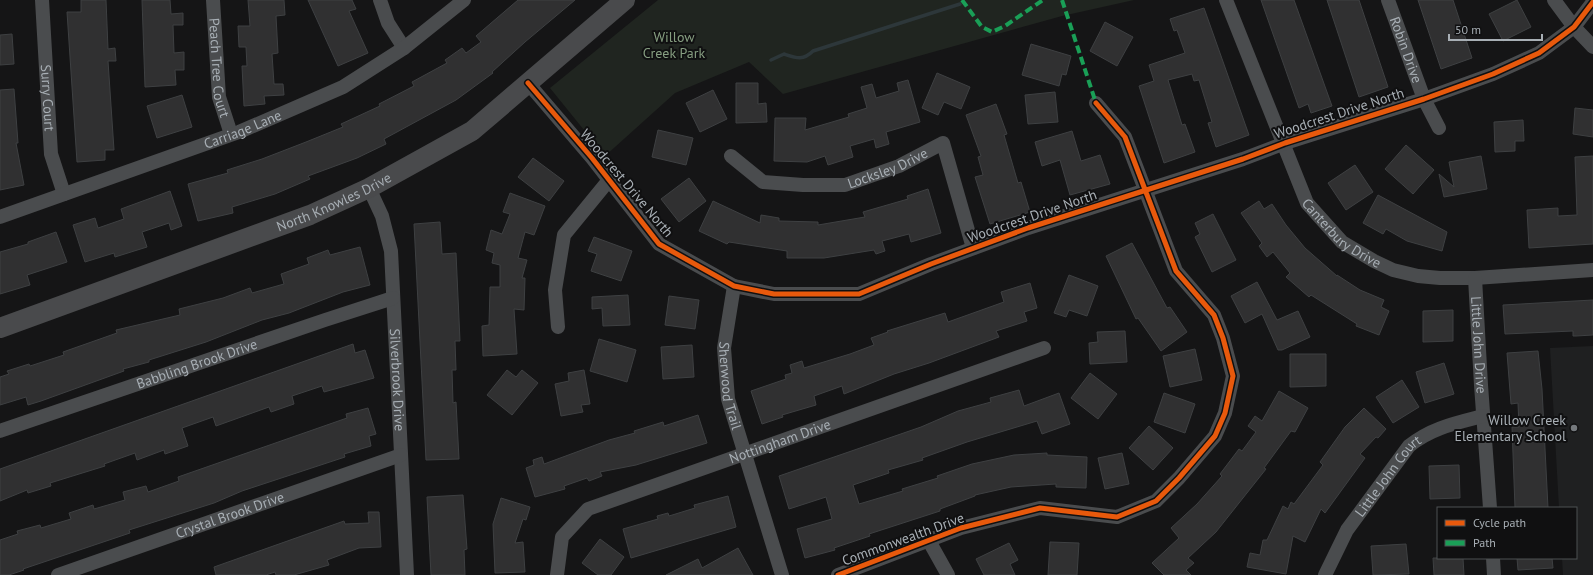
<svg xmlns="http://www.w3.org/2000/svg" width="1593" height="575" viewBox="0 0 1593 575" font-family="'PT Sans',sans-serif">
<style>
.built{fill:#1f2021}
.green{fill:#202520}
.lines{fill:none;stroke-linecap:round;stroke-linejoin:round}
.stream{stroke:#2d373a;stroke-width:3.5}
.building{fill:#303031;stroke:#3e4042}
.street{stroke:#4a4c4e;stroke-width:14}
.secondary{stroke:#494a4c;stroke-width:20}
.quiet{stroke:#1a9f57;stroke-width:4;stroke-dasharray:8 4;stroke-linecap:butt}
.cycleway-casing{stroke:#101011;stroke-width:8}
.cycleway{stroke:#e8590c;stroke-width:5}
.poi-dot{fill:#75797d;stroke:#101011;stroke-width:1.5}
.labels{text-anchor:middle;stroke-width:4;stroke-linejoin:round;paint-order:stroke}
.park-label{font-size:14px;fill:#869e81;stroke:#101011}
.street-label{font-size:14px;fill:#a8afb5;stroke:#101011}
.poi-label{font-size:14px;fill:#a8afb5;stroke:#101011;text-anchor:end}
</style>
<rect width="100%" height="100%" fill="#151516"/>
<path class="built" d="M1593 346V575H1563L1562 558H1576V508H1559L1550 348Z"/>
<path class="green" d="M658 0H1134L1062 16 783 94 749 62 675 93 605 156 550 88Z"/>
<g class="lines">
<path class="stream" d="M771 60 784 54C796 58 803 61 813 51L960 4"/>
</g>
<path class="building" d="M81 0H106L108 49 115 48 116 61H108L114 150H105V160L77 162 67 12H81Z
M142 0H170L171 14 183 13V25H173L174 53 184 52V70H175L176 85 145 87Z
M248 0H284L285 15 276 16 278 53 272 54 274 84H283L284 95 264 96 265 104 244 106 242 66H247L246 47H239L238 26H250Z
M308 0H352L356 9 349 11 368 53 338 66Z
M518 0H575L525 42 492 72 493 73 456 100 384 139 386 144 357 158 308 176 310 179 275 194 232 207 233 213 198 221 188 184 228 173 227 170 262 159 306 142 343 127 341 124 380 106 379 104 414 86 412 82 447 63 445 60 462 48 466 53 481 42 476 36Z
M1261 0H1294L1332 106 1311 113 1308 104 1299 108Z
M1327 0H1359L1388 87 1359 97Z
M1418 0H1453L1472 58 1441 69Z
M1517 0 1531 27 1503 41 1489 14Z
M1204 8 1249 135 1216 147 1208 123 1212 122 1199 80 1194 81 1192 74 1168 80 1182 125 1185 124 1195 152 1164 163 1139 86 1154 81 1149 65 1185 53 1177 30 1174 31 1170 19Z
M1105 22 1133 37 1117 66 1090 51Z
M12 34 14 64 0 65V35Z
M1031 44 1071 56 1066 75 1062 74 1059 86 1022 75Z
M937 73 970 87 961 109 944 102 938 115 922 108Z
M908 80 920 122 886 132 889 144 876 148 874 139 850 146 853 157 828 165 825 156 807 162 774 161 775 118H806L805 130 849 117 848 114 867 108 861 87 872 84 876 98 899 91 897 83Z
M736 83H758V104L766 103 767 122 736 123Z
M14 89 18 143H16L24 185 0 190V90Z
M713 90 727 119 700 132 686 103Z
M1055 92 1058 122 1028 124 1025 95Z
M182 95 192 127 157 138 147 106Z
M996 104 1007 134 1004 135 1018 183 1021 182 1030 212 990 224 975 177 983 175 978 157 981 156 966 115Z
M1575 108 1593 110V137L1573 134Z
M1523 120 1524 141H1515V151L1495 152 1494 122Z
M658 130 693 138 686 165 652 157Z
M1072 131 1081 161 1100 155 1110 184 1070 195 1060 160 1042 166 1035 142Z
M1406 145 1434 170 1413 194 1385 169Z
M1481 156 1487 189 1444 197 1439 174 1454 187 1449 162Z
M1593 156V244L1529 248 1527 210 1558 208V216L1577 215 1575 157Z
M533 158 564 181 549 201 518 177Z
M1355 165 1373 192 1346 210 1328 183Z
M689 178 706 201 679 222 661 199Z
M928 189 941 233 911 242 909 234 882 241 885 251 876 254 874 250 824 258H787V251L729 242 727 244 699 231 713 201 760 223 761 215 779 218V221L818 222V225L865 217 863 212 908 199 907 196Z
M170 191 182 226 171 230 169 223 142 232 147 247 115 257 114 253 85 262 73 225 95 218 98 228 124 219 121 209Z
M510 193 545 206 534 235 525 232 518 258 527 260 522 278H525L524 310 514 309 517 354 483 356 482 326 489 325 490 287H500V265L492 263 494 253 486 250 491 230 502 234 510 214 503 212Z
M1378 195 1447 232 1442 251 1407 241 1386 229 1383 234 1363 223Z
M1259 201 1264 209 1272 204 1286 225 1305 248 1337 276V275L1360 290 1384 300 1381 307 1389 311 1379 335 1356 326 1357 324 1311 295 1309 297 1286 277 1290 273 1273 252 1267 257 1259 246 1262 243 1241 213Z
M1213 214 1236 260 1212 272 1195 237 1200 234 1195 223Z
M440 222 442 254 456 253 460 341H455L456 370H452L453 403 456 402 459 459 426 460 414 224Z
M56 232 67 262 27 275 30 285 0 294V252L28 244V242Z
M594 237 632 251 621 281 591 271 597 254 588 251Z
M1132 243 1167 308 1170 307 1187 332 1161 351 1138 318 1136 319 1106 256Z
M360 247 370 285 343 292 289 313 262 320 206 342 149 360V362L123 369 124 371 41 401 28 405 26 397 0 405V377L9 374 7 371 29 364 30 366 64 355 63 352 117 333 116 330 180 315 179 309 223 298 250 288 252 293 284 284 281 274 309 264 307 258 328 250 330 255Z
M1069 275 1098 286 1087 316 1069 310 1066 317 1054 313Z
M1257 282 1277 320 1298 311 1310 337 1282 350H1278L1262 314 1245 323 1231 296Z
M1030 283 1037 308 1024 312 1027 321 996 331 999 337 929 363 894 374 844 394 842 386 814 396 816 405 782 415 783 417 762 424 751 391 786 379 785 375 792 373 790 365 802 361 804 368 850 354 874 345 871 338 888 332 887 331 945 313 948 322 1004 302 1001 292Z
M628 295 630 325 603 326 602 308 592 309V297Z
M669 296 699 300 695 329 665 325Z
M1593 300V335L1576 336H1573V331L1505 334 1503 305Z
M1453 310V341L1423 342V311Z
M1125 331 1127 362 1090 364 1089 343 1098 342 1097 332Z
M599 339 636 350 627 382 590 371Z
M353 344 355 353 365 350 374 378 324 392 322 386 292 396 294 404 271 412 269 407 216 426 213 417 182 428 188 446 165 454 164 450 137 460 135 453 104 464 105 466 50 483 51 486 28 493 27 490 0 501V469Z
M692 345 694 377 663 379 661 347Z
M1195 349 1202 380 1170 387 1163 356Z
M1538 351 1542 389 1548 508H1515L1512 427H1519L1518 403 1511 404 1507 353Z
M1290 354H1326V386L1290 387Z
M1444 363 1454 394 1425 403 1416 372Z
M507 370 516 377 522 370 538 383 512 415 487 395Z
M584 370 590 404 581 405 583 412 561 416 555 384 569 381 568 373Z
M1090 373 1117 394 1098 419 1071 398Z
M1402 380 1419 407 1393 423 1376 397Z
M1019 390 1024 406 1059 393 1070 424 1042 434 1037 421 967 442 922 458 923 460 888 470 889 473 853 485 859 504 903 491 902 489 938 478 937 476 972 464 1014 455 1047 453V455L1087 457 1086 488 1056 487V484L1011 487 975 495V496L940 509V511L869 534 870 536 834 548 835 550 805 558 797 529 832 519 826 497 789 509 779 476 921 427 958 411 991 402 990 398Z
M1279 391 1308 408 1295 432 1291 431 1264 468 1266 469 1216 532 1188 558 1194 563 1186 570 1191 575H1164L1152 563 1179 538 1171 528 1197 504 1222 476 1220 474 1239 449 1242 451 1256 432 1248 426 1255 416 1262 421Z
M1164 393 1195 404 1185 433 1154 422Z
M368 408 376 434 369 436 371 446 344 454 345 457 242 491 214 503 129 530 130 533 23 569 24 570 9 575H0V540L18 534 17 531 40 525 41 528 71 519 69 513 93 505 94 509 125 500 123 492 146 486 148 492 179 481 178 477 347 418 346 414Z
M1364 408 1386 429 1378 438 1376 437 1360 454 1365 458 1325 513 1321 509 1305 542 1293 536 1286 574 1247 567 1250 553 1260 555 1263 540H1267L1283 506 1288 509 1291 502 1294 504 1323 465 1320 462 1345 427Z
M698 415 707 443 636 465 600 472 602 476 589 481 587 478 564 486 565 489 535 497 526 468 534 465 533 460 542 457 544 464 609 440 635 433 634 431 663 422 664 426Z
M1149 426 1173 448 1153 470 1129 448Z
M1122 453 1129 484 1105 489 1098 458Z
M1459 465 1460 498 1430 499 1429 466Z
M463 495 467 549 464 550 465 575H431L427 497Z
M728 496 736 527 631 558 623 529 658 519 657 516 668 513 669 516 695 508 694 505Z
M501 498 530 507 526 520 523 519 515 543 523 542 525 572 495 573 493 524Z
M368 512H379L381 547 359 548 327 560 329 565 294 575H276L275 572 266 575H216L214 567 344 521 345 524 369 523Z
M600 539 624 557 611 575H598L582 563Z
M1050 542 1079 543 1077 575H1048Z
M1009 543 1018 560 1010 564 1015 575H984L976 559Z
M1406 544 1409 574 1373 575 1371 546Z
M738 548 753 575H666L698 559 702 568Z
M1433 558H1463L1464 575H1434Z
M1517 558H1552L1553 568 1518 570Z"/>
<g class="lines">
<g class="street">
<path id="s1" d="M42 0 51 154 64 194"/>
<path id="s2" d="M213 0 219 97 231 134"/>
<path d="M380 0 388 23 404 48"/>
<path id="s3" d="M1226 0 1307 203 1342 242 1374 261 1393 270 1418 276 1440 278H1475L1593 270"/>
<path id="s4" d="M1388 0 1424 99 1439 128"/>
<path d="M1554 0 1574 27 1593 47"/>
<path d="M528 83 592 158 659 244 734 286 774 294H859L931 264 1028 228 1243 159 1285 143 1424 99 1493 74 1539 53 1574 27 1593 2"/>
<path id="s5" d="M731 156 763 182 803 185H845L899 166 943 143 973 248"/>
<path id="s6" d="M369 188 382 216 391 251 407 575"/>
<path id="s7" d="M0 217 239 132 343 87 404 48 464 0"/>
<path id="s8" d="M1475 278 1481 385 1490 508"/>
<path id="s9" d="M734 286 724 348 728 399 782 575"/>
<path d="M558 327 555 290 564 235 609 180"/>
<path id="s10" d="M0 431 325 320 393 298"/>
<path d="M929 541 948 575"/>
<path d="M1493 558 1494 575"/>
<path id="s11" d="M58 575 401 455"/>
<path id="s12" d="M557 575 562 537 588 509 1044 348"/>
<path d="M838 575 961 528 1040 508 1117 517 1156 501 1179 478 1215 436 1225 413 1233 376 1223 338 1214 315 1176 271 1125 137 1096 103"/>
<path id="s13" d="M1325 575 1347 530 1409 446C1431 428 1456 423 1483 416"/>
</g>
<path class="secondary" id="s14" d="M0 328 310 215 369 188 472 131 625 0"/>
<path class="quiet" d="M962 0 982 27 992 32 1005 26 1043 0
M1062 0 1096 103"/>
<defs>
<path id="cycleway" d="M528 83 592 158 659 244 734 286 774 294H859L931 264 1028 228 1243 159 1285 143 1424 99 1493 74 1539 53 1574 27 1593 2
M838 575 961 528 1040 508 1117 517 1156 501 1179 478 1215 436 1225 413 1233 376 1223 338 1214 315 1176 271 1125 137 1096 103"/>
</defs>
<use href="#cycleway" class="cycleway-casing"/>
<use href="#cycleway" class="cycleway"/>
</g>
<circle class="poi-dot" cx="1574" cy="428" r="4"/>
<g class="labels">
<g class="park-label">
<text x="674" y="42">Willow<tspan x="674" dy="16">Creek Park</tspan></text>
</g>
<g class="street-label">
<text dy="5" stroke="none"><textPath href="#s4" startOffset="53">Robin Drive</textPath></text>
<text dy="5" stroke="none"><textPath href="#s2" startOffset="68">Peach Tree Court</textPath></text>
<text dy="5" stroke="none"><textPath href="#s1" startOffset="98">Surry Court</textPath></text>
<text transform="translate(1339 113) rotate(-18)" y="5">Woodcrest Drive North</text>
<text dy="5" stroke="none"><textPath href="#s7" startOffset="258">Carriage Lane</textPath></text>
<text dy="5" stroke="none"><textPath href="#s5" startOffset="169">Locksley Drive</textPath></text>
<text transform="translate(627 183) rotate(50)" y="5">Woodcrest Drive North</text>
<text dy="5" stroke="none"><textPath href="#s14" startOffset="357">North Knowles Drive</textPath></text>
<text transform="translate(1032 216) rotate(-19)" y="5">Woodcrest Drive North</text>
<text dy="5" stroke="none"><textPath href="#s3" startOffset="265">Canterbury Drive</textPath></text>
<text dy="5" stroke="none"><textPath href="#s8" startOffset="67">Little John Drive</textPath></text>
<text dy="5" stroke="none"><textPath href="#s10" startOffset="208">Babbling Brook Drive</textPath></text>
<text dy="5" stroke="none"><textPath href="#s6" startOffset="196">Silverbrook Drive</textPath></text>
<text dy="5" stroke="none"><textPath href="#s9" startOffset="101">Sherwood Trail</textPath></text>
<text dy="5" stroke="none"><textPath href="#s12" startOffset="280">Nottingham Drive</textPath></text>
<text dy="5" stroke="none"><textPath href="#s13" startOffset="118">Little John Court</textPath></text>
<text dy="5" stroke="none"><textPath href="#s11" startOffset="182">Crystal Brook Drive</textPath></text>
<text transform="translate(903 539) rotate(-20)" y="5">Commonwealth Drive</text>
</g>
<g class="poi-label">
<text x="1566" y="425">Willow Creek<tspan x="1566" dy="16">Elementary School</tspan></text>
</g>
</g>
<rect x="1437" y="507" width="140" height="52" fill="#101011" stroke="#4d5053"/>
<rect x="1445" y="520" width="20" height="6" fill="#e8590c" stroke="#4d5053"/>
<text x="1473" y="527" font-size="12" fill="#a8afb5">Cycle path</text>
<rect x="1445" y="540" width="20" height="6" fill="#1a9f57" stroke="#4d5053"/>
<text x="1473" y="547" font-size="12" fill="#a8afb5">Path</text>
<path d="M1449 34v6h93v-6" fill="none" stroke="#a8afb5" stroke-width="2"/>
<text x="1455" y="34" font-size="12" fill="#a8afb5" stroke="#101011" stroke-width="3" paint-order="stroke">50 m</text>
</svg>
